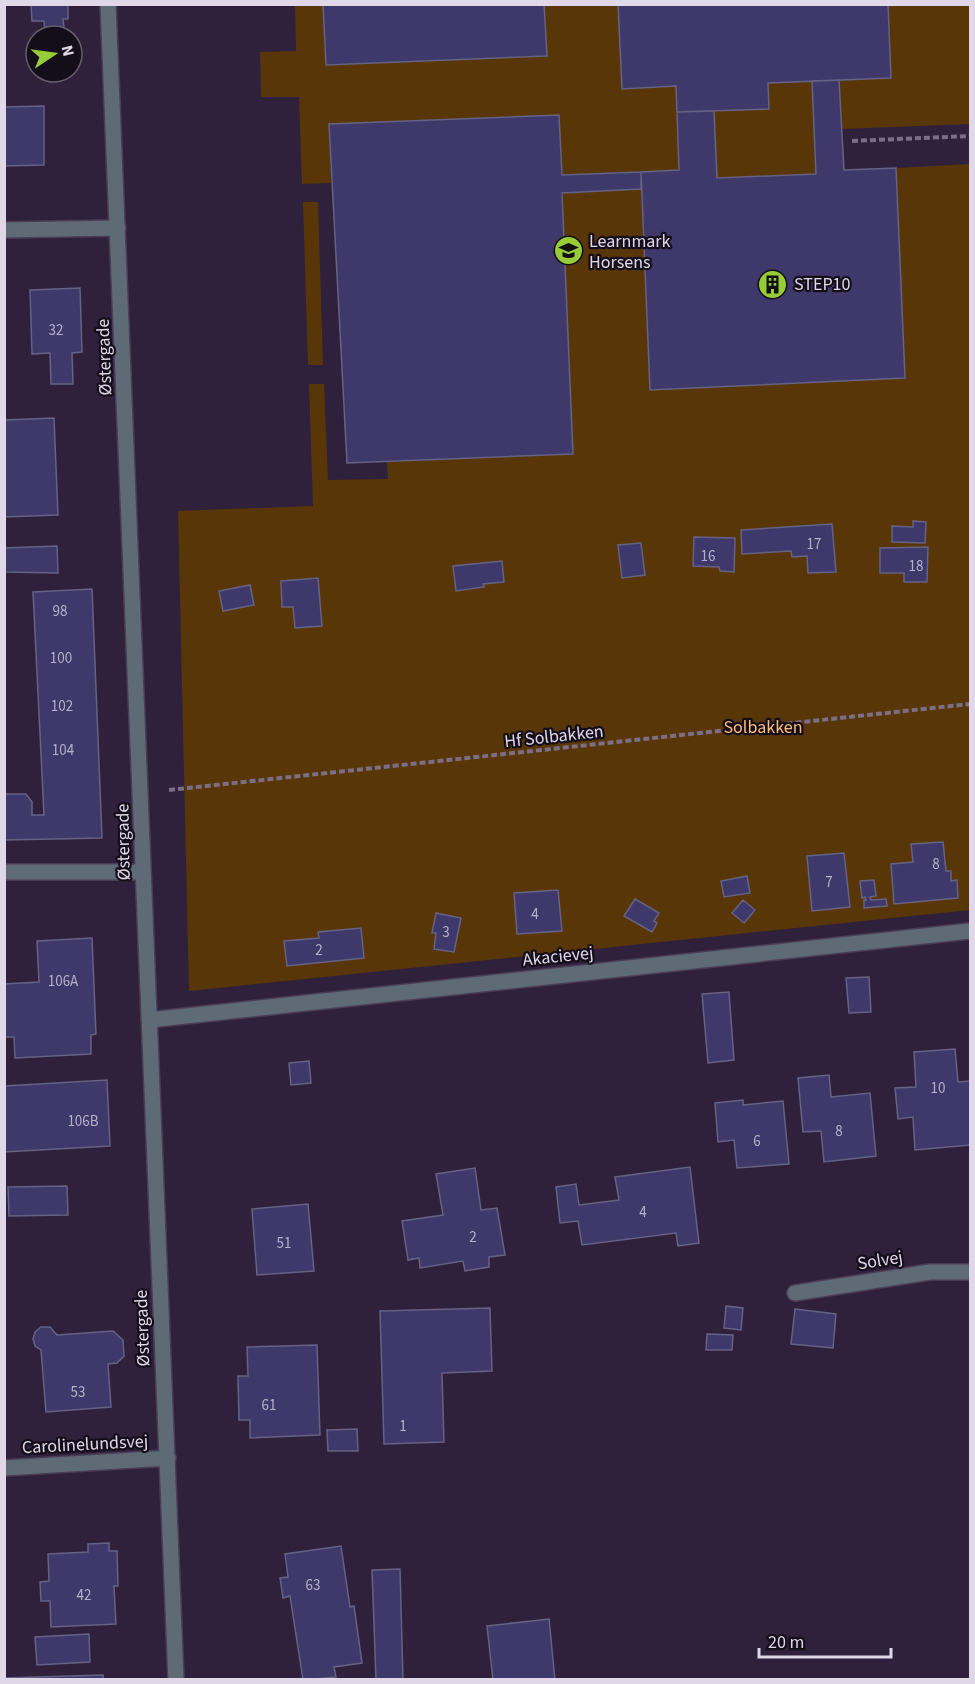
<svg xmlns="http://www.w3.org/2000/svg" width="975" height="1684" viewBox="0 0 975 1684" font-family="'Source Sans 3',sans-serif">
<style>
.green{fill:#593607}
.building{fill:#3f396b;stroke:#656284;stroke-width:1.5}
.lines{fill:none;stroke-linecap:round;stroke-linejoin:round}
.minor-casing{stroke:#4b3d58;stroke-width:18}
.path{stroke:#7b6e86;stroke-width:4;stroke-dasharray:6 3;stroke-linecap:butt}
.minor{stroke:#5e6a76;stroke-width:15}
.labels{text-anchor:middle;stroke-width:4.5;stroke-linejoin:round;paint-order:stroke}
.number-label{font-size:15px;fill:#b8b0ca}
.poi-label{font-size:18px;fill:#e0d7e9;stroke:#140d1a;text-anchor:start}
.street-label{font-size:18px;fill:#e0d7e9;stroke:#140d1a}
.park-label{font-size:18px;fill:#fdbd77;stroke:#140d1a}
</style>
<rect width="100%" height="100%" fill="#2f203c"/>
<path class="green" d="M295 5H323L326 65 547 56 544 5H618L622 89 676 86 679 170 562 175 559 115 329 124 331 183 302 184 299 97H261L260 52 296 51Z
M888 5H970V124L842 129 839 80 891 78Z
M812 81 816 174 717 178 714 111 769 109 768 83Z
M970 164V910L189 991 178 511 313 506 309 384H324L328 480 388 479 387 462 573 454 562 193 641 189 650 390 905 378 896 168Z
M303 202H318L323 365H308Z"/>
<path class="building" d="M31 4H68V19H63L65 36H45L44 21H32Z
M323 4H544L547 56 326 65Z
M618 4H888L891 78 768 83 769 109 677 112 676 86 622 89Z
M839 80 844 170 896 168 905 378 650 390 641 172 679 170 677 112 714 111 717 178 816 174 812 81Z
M44 106V165L4 166V107Z
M559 115 562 175 641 172V189L562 193 573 454 347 463 329 124Z
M80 288 82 352 72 353 73 384H51L50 353 32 354 30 290Z
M54 418 58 515 4 517V420Z
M913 521 926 522 925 543 892 542V526L913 527Z
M832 524 836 572 808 573 807 556 792 557 791 551 742 554 741 530Z
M694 537 735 538 734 572 720 571 719 567 693 566Z
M641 543 645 575 622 578 618 545Z
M57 546 58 573 4 572V548Z
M928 547 927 582H904V573H880V548Z
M502 561 504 582 483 584 484 587 456 591 453 566Z
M318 578 322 626 295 628 293 607H282L281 581Z
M250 585 254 605 223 611 219 591Z
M92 589 102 838 4 840V794H26L32 802V815H44L33 592Z
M943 842 946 871H951V881L957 880 958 898 894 904 891 864 913 862 911 844Z
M844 853 850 907 812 911 807 856Z
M747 876 750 893 724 897 721 881Z
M874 880 876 896 870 897 871 900 886 899 887 906 864 908V900H866L865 897 862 898 860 881Z
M558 890 562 931 517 934 514 893Z
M635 899 659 913 654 921 657 923 652 932 624 916Z
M743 900 755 910 744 923 732 913Z
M436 913 461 918 454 952 434 949 436 933H432Z
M361 928 364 958 287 966 284 941 319 938 318 932Z
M92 938 96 1034 91 1035V1054L15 1058 14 1037H4V984L39 982 37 941Z
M869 977 871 1012 849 1013 846 978Z
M729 992 734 1060 708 1063 702 994Z
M955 1049 958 1082 970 1081V1145L915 1150 913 1117 898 1119 895 1088 916 1087 914 1052Z
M309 1061 311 1083 291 1085 289 1063Z
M829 1075 831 1097 870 1093 876 1156 824 1162 821 1131 803 1132 798 1078Z
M107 1080 110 1146 4 1152V1086Z
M743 1100V1105L783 1101 789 1164 737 1168 734 1140 718 1142 715 1103Z
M690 1167 699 1243 678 1246 676 1233 582 1245 578 1221 560 1223 556 1187 576 1184 579 1205 619 1200 615 1177Z
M475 1168 481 1210 497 1208 505 1255 489 1257V1267L465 1271 463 1261 420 1268 419 1258 408 1260 402 1221 443 1215 436 1174Z
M67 1186 68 1215 9 1216 8 1187Z
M308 1204 314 1271 257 1275 252 1209Z
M726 1306 743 1308 741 1330 724 1328Z
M490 1308 492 1371 442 1373 444 1442 384 1444 380 1311Z
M795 1309 836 1314 833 1348 791 1344Z
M41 1327H50L57 1335 113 1331 123 1340 124 1356 117 1363 108 1364 111 1407 46 1412 41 1350 35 1346 33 1339 35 1332Z
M707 1334 733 1335 732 1350H706Z
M317 1345 320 1435 250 1438V1420H239L238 1376H248L247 1347Z
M357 1429 358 1451H328L327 1430Z
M109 1543V1551H117L118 1586H114L116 1624 51 1627 50 1601H41L40 1582 49 1581 48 1554 88 1552V1544Z
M341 1546 350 1607 354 1606 362 1663 334 1667 336 1677 303 1680 290 1596 283 1598 280 1578 288 1577 285 1554Z
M400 1569 403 1680H376L372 1570Z
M549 1619 555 1680H493L487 1626Z
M89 1634 90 1662 37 1665 35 1637Z
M103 1675V1680H4V1678Z"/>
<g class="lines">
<defs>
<path id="minor" d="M108 4 176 1680
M4 230 118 228
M4 872H142
M149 1020 970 931
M795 1293 930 1272H970
M4 1468 168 1458"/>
</defs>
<use href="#minor" class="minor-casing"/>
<path class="path" d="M852 141 970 136
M169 790 970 704"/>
<use href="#minor" class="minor"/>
</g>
<defs>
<symbol id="school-disc" viewBox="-11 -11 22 22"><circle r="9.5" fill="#97cc38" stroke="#140d1a"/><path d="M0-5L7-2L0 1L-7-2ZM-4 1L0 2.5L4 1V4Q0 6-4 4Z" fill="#111"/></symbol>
<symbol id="building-disc" viewBox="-11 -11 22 22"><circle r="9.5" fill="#97cc38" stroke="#140d1a"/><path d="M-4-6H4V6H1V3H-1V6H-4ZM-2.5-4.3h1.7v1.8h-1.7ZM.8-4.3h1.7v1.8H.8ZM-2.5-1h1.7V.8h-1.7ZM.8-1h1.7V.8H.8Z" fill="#111"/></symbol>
</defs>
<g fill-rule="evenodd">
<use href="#school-disc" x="552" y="234" width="33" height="33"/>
<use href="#building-disc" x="756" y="268" width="33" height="33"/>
</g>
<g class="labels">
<g class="number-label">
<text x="56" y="335">32</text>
<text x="814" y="549">17</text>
<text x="708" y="561">16</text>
<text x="916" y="571">18</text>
<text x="60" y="616">98</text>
<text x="61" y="663">100</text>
<text x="62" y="711">102</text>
<text x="63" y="755">104</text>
<text x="936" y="869">8</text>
<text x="829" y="887">7</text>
<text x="535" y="919">4</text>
<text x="446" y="937">3</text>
<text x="319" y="955">2</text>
<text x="63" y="986">106A</text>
<text x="938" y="1093">10</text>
<text x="83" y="1126">106B</text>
<text x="839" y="1136">8</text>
<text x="757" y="1146">6</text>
<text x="643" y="1217">4</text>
<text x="473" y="1242">2</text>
<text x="284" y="1248">51</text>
<text x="78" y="1397">53</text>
<text x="269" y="1410">61</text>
<text x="403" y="1431">1</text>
<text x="313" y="1590">63</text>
<text x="84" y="1600">42</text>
</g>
<g class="poi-label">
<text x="589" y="247">Learnmark<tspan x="589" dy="21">Horsens</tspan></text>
<text x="794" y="290">STEP10</text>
</g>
<g class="street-label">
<text transform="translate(104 357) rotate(-92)" y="6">Østergade</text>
<text transform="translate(554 736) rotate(-6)" y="6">Hf Solbakken</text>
<text transform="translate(123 842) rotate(-91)" y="6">Østergade</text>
<text transform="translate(558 956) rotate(-6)" y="6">Akacievej</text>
<text transform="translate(880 1260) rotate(-9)" y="6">Solvej</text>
<text transform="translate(142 1328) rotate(-92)" y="6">Østergade</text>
<text transform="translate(85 1444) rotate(-3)" y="6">Carolinelundsvej</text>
</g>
<g class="park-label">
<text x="763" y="733">Solbakken</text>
</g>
</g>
<rect width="975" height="1684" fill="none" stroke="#e0d7e9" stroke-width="12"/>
<g transform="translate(54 54) rotate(77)"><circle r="28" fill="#140d1a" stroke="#665e6d" stroke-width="1.5"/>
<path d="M0-4.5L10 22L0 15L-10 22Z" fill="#97cc38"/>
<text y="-9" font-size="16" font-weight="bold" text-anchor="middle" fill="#e0d7e9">N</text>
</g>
<path d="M759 1648v9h132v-9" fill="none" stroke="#e0d7e9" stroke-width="3"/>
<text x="768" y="1648" font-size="18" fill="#e0d7e9" stroke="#140d1a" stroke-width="4.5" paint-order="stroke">20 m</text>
</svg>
